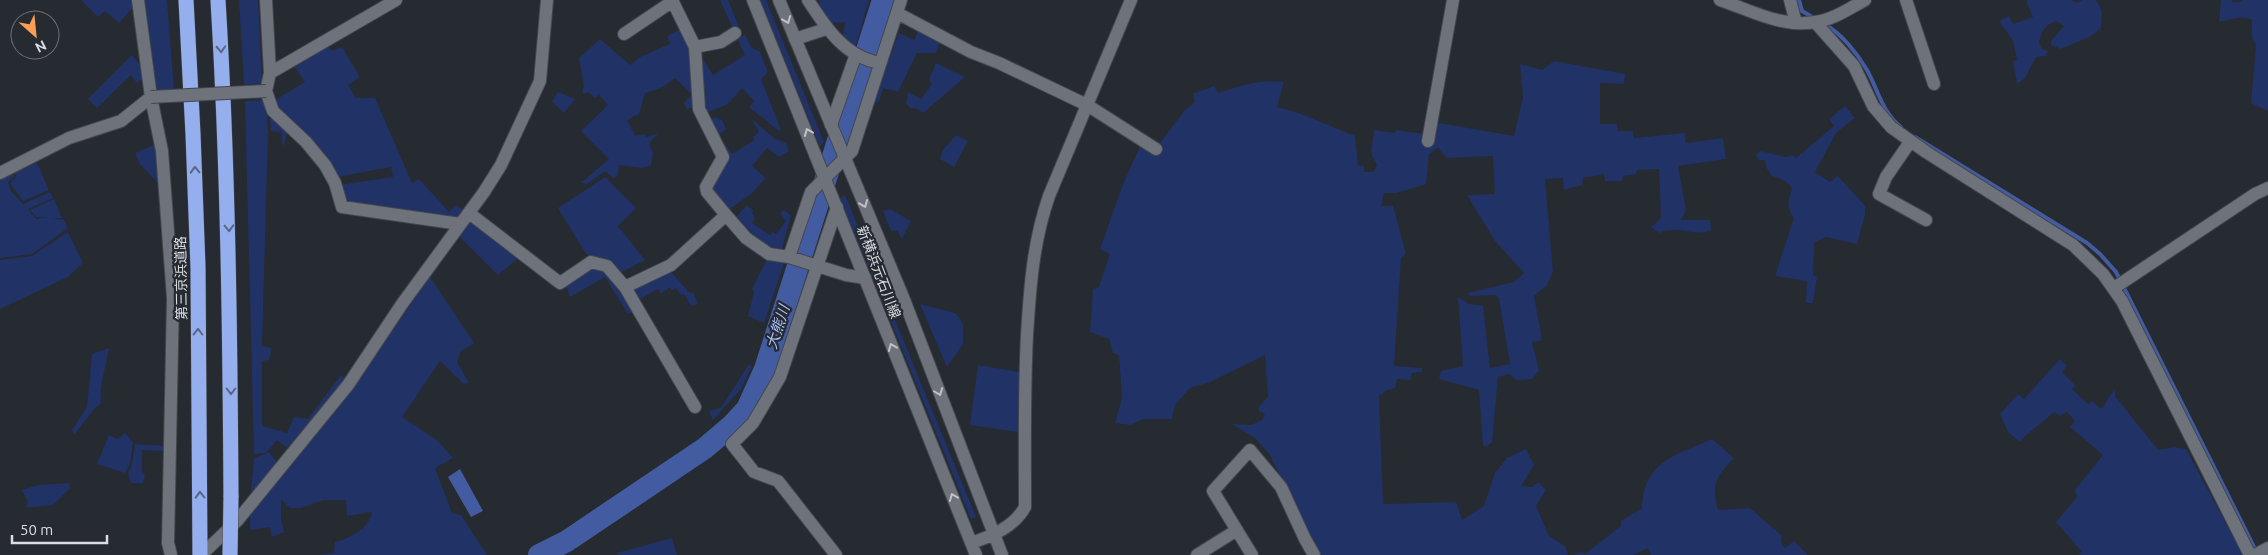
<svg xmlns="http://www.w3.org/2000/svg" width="2268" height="555" viewBox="0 0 2268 555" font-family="Ubuntu,'Noto Sans JP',sans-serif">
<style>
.green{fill:#213267}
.water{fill:#435ba0}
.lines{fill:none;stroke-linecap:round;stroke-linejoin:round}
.stream{stroke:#435ba0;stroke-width:4}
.river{stroke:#435ba0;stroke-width:22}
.minor-casing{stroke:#44474d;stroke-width:14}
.tertiary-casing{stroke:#44474d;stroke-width:14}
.motorway-casing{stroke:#44474d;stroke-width:16}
.minor{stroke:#6e727b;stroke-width:12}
.tertiary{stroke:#6e727b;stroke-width:12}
.motorway{stroke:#95aeed;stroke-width:15}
.minor-bridge-casing{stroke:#44474d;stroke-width:14;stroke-linecap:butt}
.motorway-bridge-casing{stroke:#44474d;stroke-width:16;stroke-linecap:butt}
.minor-bridge{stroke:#6e727b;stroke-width:12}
.motorway-bridge{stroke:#95aeed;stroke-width:15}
.oneway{stroke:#c0c2c8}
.oneway2{stroke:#586586}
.labels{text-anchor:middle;stroke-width:4.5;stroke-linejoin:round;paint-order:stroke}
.street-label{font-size:14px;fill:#dbdde2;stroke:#262a31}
.water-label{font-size:15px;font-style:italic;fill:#a8c0fa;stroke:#262a31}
</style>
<rect width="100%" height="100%" fill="#262a31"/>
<path class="green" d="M81 0H131L135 5 119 23 105 11 98 17Z
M145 0H167L174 90H157Z
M239 0H258L262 83 244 85Z
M720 0H728L739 27 734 31Z
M760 0H766L824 142 820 146Z
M820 0H869L855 48 850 46 843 36 845 22 830 23 819 5Z
M2028 0H2071L2077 3 2083 0H2096L2102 11 2101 28 2091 36 2061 49 2051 45V41L2064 26 2057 21C2044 25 2042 31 2039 43L2042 49 2048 51 2046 56 2036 57 2025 78 2017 84 2013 61 2017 60 2013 41 1999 21 2009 16 2013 24 2033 17 2026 1Z
M2221 0H2232L2233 2H2242V0H2268V111L2251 103 2256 45 2252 38V20C2239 15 2232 20 2219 22Z
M681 29 693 47 696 107 687 109 684 103 692 95 675 78 663 87 645 93 639 114 627 120 635 136 644 134 647 137 659 133 649 143 653 153 651 165 642 168 619 165 618 175 614 179 605 171 587 184 581 183 609 159 581 131 608 105 599 95 595 98 588 92 584 94 582 92 584 86 579 58 600 39 630 65 640 57 670 44 667 36Z
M918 31 940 43 936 53H917L898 92 883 88 879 102 874 101 899 33 914 40Z
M745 35 752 48 760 52 768 72 761 79 781 130 779 131 749 107 754 101 742 88 728 104 706 113 700 60 703 59 713 75 745 55 737 39Z
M327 45 332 51 342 47 360 77 348 85 356 98H375L412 183 419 179 449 212 456 205 465 211 459 220 346 205 339 185 393 177 391 167 337 177 276 108 275 100 305 82 293 65Z
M132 55 140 65 142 80 138 81 139 86 131 75 97 108 88 99Z
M1554 61 1625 74 1624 84 1600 83V124H1617L1618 131H1633V138L1685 133 1686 143 1723 138 1726 159 1678 166 1686 210 1681 220H1710L1711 230C1692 238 1679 224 1659 233L1651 227 1661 218 1659 169 1637 170 1636 174 1623 176 1622 181H1605L1604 174 1583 178 1582 185 1564 190 1563 178 1545 179 1553 272 1547 285 1534 296 1542 340 1532 342 1539 370 1532 379 1517 380 1509 374 1498 377 1492 442 1487 446H1483L1479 390 1439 379 1441 371 1463 366 1458 297 1469 304 1483 306 1490 368 1510 364 1499 299 1495 295 1469 296 1468 293 1514 282 1524 273 1495 241 1467 195 1495 194 1493 156 1446 158 1438 147 1429 155 1426 184 1397 193H1384L1381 206H1393L1406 254 1401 258 1394 366 1422 368V372L1412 373 1410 380 1397 379 1395 388 1387 390 1379 396 1383 504 1456 502 1462 520 1484 506 1495 473 1507 458 1526 449 1534 465 1521 486 1532 487 1538 482 1546 490 1536 506 1549 536 1565 546 1568 555H1320L1270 455 1255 438 1232 424 1251 425 1262 420 1265 414 1259 411V406L1268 397 1265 355 1208 383 1190 388 1175 405 1172 419H1143L1130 425 1115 423 1122 398 1119 355 1113 353 1109 339 1090 332 1093 289 1099 287 1110 254 1100 249 1123 184 1141 144 1153 152 1185 110 1195 102 1193 94 1214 86 1218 93C1240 86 1260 79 1284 82L1277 107 1296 112 1355 136 1358 165 1364 166V172H1374L1377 165 1371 153 1374 130 1395 133 1396 130 1425 134 1428 121 1514 136 1523 97 1520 64 1542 70Z
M936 63 965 77 923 113 918 109 910 108 906 103 908 92 921 99 932 84 929 79Z
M558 92 575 99 564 113 552 101Z
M266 100 268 131 262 346 272 348 269 360 262 361V426L287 433 294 417 308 419 341 375 346 379 287 448 277 440 266 453 254 454 245 101Z
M1845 106 1855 118 1836 133 1815 172 1830 182 1838 176 1865 206V215L1857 244 1826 237 1814 243 1813 275 1817 277 1813 303H1806L1807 281 1775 276 1794 218C1787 210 1787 199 1792 190 1789 180 1781 179 1772 176L1766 167 1765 160H1759L1756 155 1760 151 1786 157 1793 155 1796 158 1834 126 1829 119Z
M715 117 722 120 726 129 718 136 733 154 754 140 753 137 759 132 751 118 775 139 786 143 789 151 779 157 767 148 752 166 766 178 752 193 727 211 710 190 728 160 708 121Z
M270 118H276L288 129 283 148 281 132 271 131Z
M956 135 968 141 954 167 940 159 943 150Z
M156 144 165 224H161L158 183 140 164 135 153Z
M37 163 49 190 23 201 10 183 17 176 14 173Z
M11 174 15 176 8 182 11 191 23 204 50 192 53 198 28 209 36 219 47 217 64 220 68 228 32 254 0 258V180Z
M605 177 636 208 618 226 645 260 622 272 608 260 586 254 558 208Z
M845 195 879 277 874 280 840 198Z
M54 199 62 218 36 217 30 210Z
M747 205 753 210 752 213 755 218 752 223 770 235 772 232 776 234 786 221 780 214 784 210 791 216 782 249C761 246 748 234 735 218Z
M890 209 911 221 902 239 897 230 891 231 883 211Z
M469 221 518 258 498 275 459 236Z
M68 232 83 263 68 277 0 309V260L32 256Z
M767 259 785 260 764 323 748 316 754 292 752 289Z
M589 268 605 270 633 311 628 314 605 277 570 297 566 286Z
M669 270 690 293 693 292 698 304 691 306 684 294 681 295 676 288 672 291 670 287 661 294 658 289 640 299 633 288Z
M430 277 474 343 461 351 457 362 469 383 464 384 440 361 402 417 437 440 453 458 435 468 452 513 461 515 487 555H318L334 553 335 542C350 538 369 529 372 512L347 516 346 500H324L301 508H290L281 499V517L284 532 272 537 270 527 250 530V510L349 393Z
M920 304 955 313 960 318 963 325V344L947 367Z
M893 315 976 517 971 519 890 319Z
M109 348C106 367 99 386 101 404L95 408 74 435 72 430 87 407 92 354Z
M2060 359 2067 366 2062 372 2075 385 2072 389 2088 404 2092 401 2101 409C2107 403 2108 396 2115 390V396L2158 450 2174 447 2186 449 2243 555H2079L2082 552 2056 522 2077 497 2075 490 2103 455 2070 427 2075 421 2067 412 2060 416 2054 412C2042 424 2031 429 2020 442L2008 432 2000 414 2018 394 2024 399Z
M749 364 752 366 741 389 713 420 709 411 721 408Z
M978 365 1020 372 1018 432 970 425Z
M125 433 133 442 130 464 125 473 97 464 109 435 118 439Z
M1712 439 1734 458C1716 477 1711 484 1718 510L1750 508 1782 536 1781 542 1785 548 1794 541 1808 555H1651L1648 548 1633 555H1573L1581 552 1585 554 1621 526V521L1642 508C1644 461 1674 456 1712 439Z
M135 444 165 446V451L142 450V472L145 474 143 483H131L128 473 132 465Z
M269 452 277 462 250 501 254 459Z
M69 483 70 488 53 505 26 508 28 502 22 490 38 485Z
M672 538 677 555H618L617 553Z"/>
<path class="water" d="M460 469 483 511 471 517 448 477Z"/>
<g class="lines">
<path class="stream" d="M1799 0 1802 11 1814 18
M1824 24C1841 33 1857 53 1867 70 1878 90 1882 112 1901 127
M1915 137 2087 243 2100 254 2116 272 2256 551"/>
<path class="river" d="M539 555 567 541 705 448 732 425 747 409 765 369 883 0"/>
<defs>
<path id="minor" d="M138 0 151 97 162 151 173 298 168 543 171 555
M266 0 270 73
M396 0 270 73 266 91 273 111 306 142 325 165 335 183 342 207 460 224
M808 0C826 28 845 57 880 63
M1790 0 1796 23
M1906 0 1934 84
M897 13 971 52 999 63 1087 105 1156 149
M624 34 673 1
M795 39 826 29
M695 47 721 42 735 33
M831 125 856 54
M1428 141 1453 0
M1910 142 1886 177 1879 194 1926 220
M0 173 69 138 121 121 151 97
M469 213 560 283 591 262 607 266 625 287 695 407
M726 215 746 238 769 254 789 257 846 275 865 278
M789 257 811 192 852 151 901 0
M625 287 671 265 726 215 707 192 706 187 723 157 699 109 695 47 672 0
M2114 288 2255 194 2268 188
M201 555 237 521 348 385 402 304 484 192 501 165 540 81 547 0
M836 555 778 481 754 472 732 444 753 423 780 377 837 207
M1197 555 1237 530
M1252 555 1213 491 1250 450 1281 487 1305 539 1314 555
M2255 555 2268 548"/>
<path id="tertiary" d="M753 0 976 555
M779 0 903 297 1002 555
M1720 0C1750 10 1782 28 1815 22 1833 20 1850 8 1865 0
M1815 22 1854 66 1873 106 1891 127 1926 152 2073 245 2103 274 2122 301 2250 555
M971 543C992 536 1014 527 1025 507 1025 450 1024 392 1027 335 1030 287 1033 242 1049 196L1131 0"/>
<path id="motorway" d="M186 0 193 134 198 267 200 555
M218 0C228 166 230 331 231 497"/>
</defs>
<use href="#minor" class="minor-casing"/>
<use href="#tertiary" class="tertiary-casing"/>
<use href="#motorway" class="motorway-casing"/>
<use href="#minor" class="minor"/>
<use href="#tertiary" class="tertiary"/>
<use href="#motorway" class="motorway"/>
<defs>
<path id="minor-bridge" d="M151 97 266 91"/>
<path id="motorway-bridge" d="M230 555 231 497"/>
</defs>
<use href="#minor-bridge" class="minor-bridge-casing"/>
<use href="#motorway-bridge" class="motorway-bridge-casing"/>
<use href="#minor-bridge" class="minor-bridge"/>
<use href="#motorway-bridge" class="motorway-bridge"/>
</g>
<defs><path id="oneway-chevron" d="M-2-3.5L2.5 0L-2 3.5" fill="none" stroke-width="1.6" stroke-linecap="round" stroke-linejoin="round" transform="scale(1.25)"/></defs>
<g class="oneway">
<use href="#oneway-chevron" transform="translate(787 20) rotate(68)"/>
<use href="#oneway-chevron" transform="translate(808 132) rotate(-112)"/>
<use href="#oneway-chevron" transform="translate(864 204) rotate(68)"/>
<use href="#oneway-chevron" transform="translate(892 347) rotate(-112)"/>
<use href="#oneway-chevron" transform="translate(939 392) rotate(69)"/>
<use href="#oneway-chevron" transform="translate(953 497) rotate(-112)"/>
</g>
<g class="oneway2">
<use href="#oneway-chevron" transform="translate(221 49) rotate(87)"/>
<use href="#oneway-chevron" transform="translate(195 170) rotate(-92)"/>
<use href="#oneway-chevron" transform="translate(229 228) rotate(88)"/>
<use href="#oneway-chevron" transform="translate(198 332) rotate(-90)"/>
<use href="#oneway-chevron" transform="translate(231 391) rotate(90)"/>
<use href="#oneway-chevron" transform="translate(200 495) rotate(-91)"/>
</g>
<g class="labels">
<g class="street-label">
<text transform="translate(879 272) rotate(69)" y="5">新横浜元石川線</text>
<text transform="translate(181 278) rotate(-91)" y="5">第三京浜道路</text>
</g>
<g class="water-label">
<text transform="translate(778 327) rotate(-72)" y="5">大熊川</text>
</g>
</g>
<g transform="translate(35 35) rotate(153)"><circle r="24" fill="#262a31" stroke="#6e7278"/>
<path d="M0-4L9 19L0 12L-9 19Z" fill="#fb9e52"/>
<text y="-8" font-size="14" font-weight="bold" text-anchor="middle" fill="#dbdde2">N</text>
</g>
<path d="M12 535v8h95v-8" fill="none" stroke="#dbdde2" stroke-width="2.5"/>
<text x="20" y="535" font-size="15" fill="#dbdde2" stroke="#262a31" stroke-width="4" paint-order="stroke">50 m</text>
</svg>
